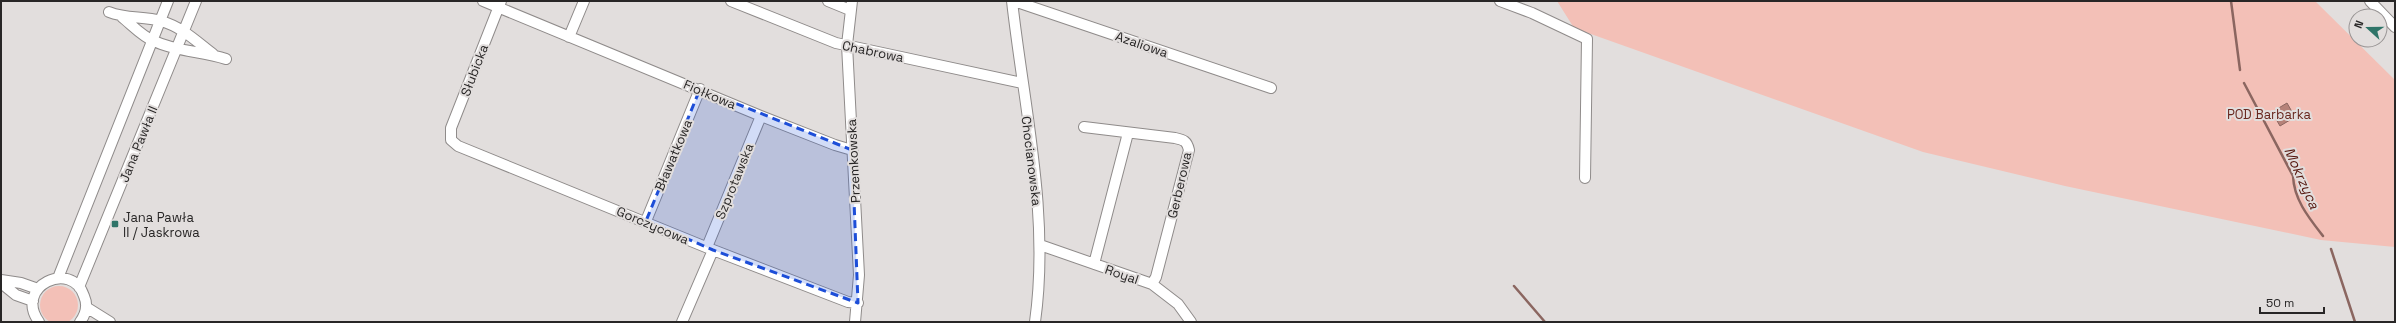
<svg xmlns="http://www.w3.org/2000/svg" width="2396" height="323" viewBox="0 0 2396 323" font-family="'Space Grotesk',sans-serif">
<style>
.green{fill:#f3c0b7}
.water{fill:#b68279;stroke:#8b6660}
.lines{fill:none;stroke-linecap:round;stroke-linejoin:round}
.stream{stroke:#8b6660;stroke-width:2.5}
.minor-casing{stroke:#8f8b8a;stroke-width:12}
.minor{stroke:#fff;stroke-width:10}
.marked{fill:#1d4ed8;fill-opacity:0.2;stroke:#1d4ed8;stroke-width:3;stroke-dasharray:8 5;stroke-linejoin:round}
.poi-dot{fill:#2f7468;stroke:#e2dedd;stroke-width:1.5}
.labels{text-anchor:middle;stroke-width:4;stroke-linejoin:round;paint-order:stroke}
.street-label{font-size:13px;fill:#282626;stroke:#e2dedd}
.park-label{font-size:13px;fill:#69281f;stroke:#e2dedd}
.poi-label{font-size:13px;fill:#282626;stroke:#e2dedd;text-anchor:start}
.water-label{font-size:14px;font-style:italic;fill:#55150d;stroke:#e2dedd}
</style>
<rect width="100%" height="100%" fill="#e2dedd"/>
<path class="green" d="M1557 1H2315L2395 80V247L2321 240 2065 186 1923 152 1574 28Z
M40 305a19 19 0 1 1 38 0a19 19 0 1 1-38 0Z"/>
<path class="water" d="M2287 103 2295 117 2280 126 2272 112Z"/>
<g class="lines">
<path class="stream" d="M2231 1 2240 70
M2244 83 2293 176C2294 200 2309 218 2323 236
M2331 249 2355 322
M1514 286 1545 322"/>
<defs>
<path id="minor" d="M483 1 761 116 835 145 852 150
M501 1 451 128V140L458 146 713 250 848 302 858 303
M731 1 836 43 1022 83
M828 1 850 10
M852 1 847 45 859 275 855 322
M1012 1C1024 108 1050 215 1035 322
M1500 1 1532 13 1587 39 1585 178
M2370 1 2395 27
M1013 3H1020L1271 88
M109 12C126 19 143 16 161 21 182 27 196 41 213 54
M122 17C132 25 143 37 154 41 177 52 203 51 226 59
M569 37 584 1
M1084 127 1175 138C1184 140 1187 141 1189 150L1156 277 1152 284
M646 221 700 89
M1040 245 1152 284 1178 304 1191 322
M707 247 761 116
M1094 264 1128 133
M58 278 168 1
M1 280 21 283 38 289
M1 283 16 295 33 301
M79 287 196 1
M86 307 110 322
M39 322C13 286 72 259 84 296 88 305 86 314 80 322
M682 322 713 250"/>
</defs>
<use href="#minor" class="minor-casing"/>
<use href="#minor" class="minor"/>
</g>
<path class="marked" d="M700 89 852 150 858 303 713 250 646 221Z"/>
<rect class="poi-dot" x="111" y="220" width="8" height="8" rx="2"/>
<g class="labels">
<g class="street-label">
<text transform="translate(1142 44) rotate(19)" y="5">Azaliowa</text>
<text transform="translate(873 51) rotate(12)" y="5">Chabrowa</text>
<text transform="translate(474 70) rotate(-69)" y="5">Słubicka</text>
<text transform="translate(710 94) rotate(23)" y="5">Fiołkowa</text>
<text transform="translate(138 144) rotate(-68)" y="5">Jana Pawła II</text>
<text transform="translate(673 155) rotate(-67)" y="5">Bławatkowa</text>
<text transform="translate(853 161) rotate(-93)" y="5">Przemkowska</text>
<text transform="translate(1032 161) rotate(83)" y="5">Chocianowska</text>
<text transform="translate(734 181) rotate(-68)" y="5">Szprotawska</text>
<text transform="translate(1179 185) rotate(-77)" y="5">Gerberowa</text>
<text transform="translate(653 225) rotate(23)" y="5">Gorczycowa</text>
<text transform="translate(1122 274) rotate(19)" y="5">Royal</text>
</g>
<g class="park-label">
<text x="2269" y="119">POD Barbarka</text>
</g>
<g class="poi-label">
<text x="123" y="222">Jana Pawła<tspan x="123" dy="15">II / Jaskrowa</tspan></text>
</g>
<g class="water-label">
<text transform="translate(2302 178) rotate(66)" y="5">Mokrzyca</text>
</g>
</g>
<rect width="2396" height="323" fill="none" stroke="#282626" stroke-width="4"/>
<g transform="translate(2368 28) rotate(291)"><circle r="19" fill="#e2dedd" stroke="#989494"/>
<path d="M0-3L7 15L0 10L-7 15Z" fill="#2f7468"/>
<text y="-6" font-size="11" font-weight="bold" text-anchor="middle" fill="#282626">N</text>
</g>
<path d="M2260 307v6h64v-6" fill="none" stroke="#282626" stroke-width="2"/>
<text x="2266" y="307" font-size="12" fill="#282626" stroke="#e2dedd" stroke-width="3" paint-order="stroke">50 m</text>
</svg>
